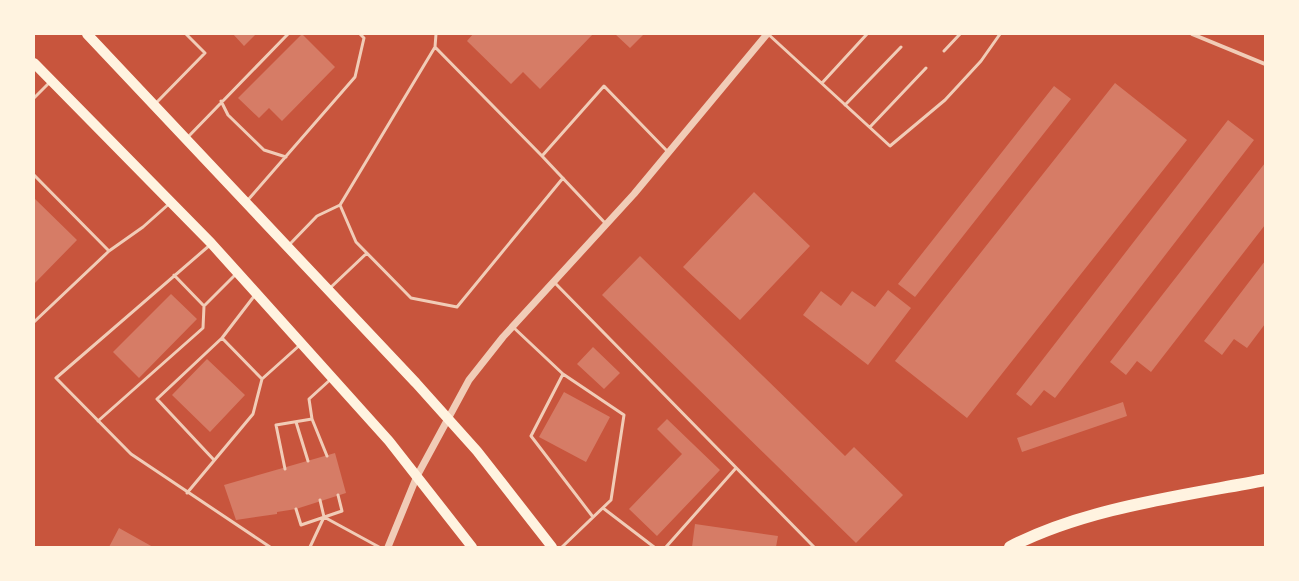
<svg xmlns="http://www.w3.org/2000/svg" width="1299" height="581" viewBox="0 0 1299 581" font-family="'Fira Sans Condensed',sans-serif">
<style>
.building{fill:#d67c66}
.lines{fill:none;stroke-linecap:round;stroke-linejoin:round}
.service{stroke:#f1ccb7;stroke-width:3}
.minor{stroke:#f1ccb7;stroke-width:4}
.tertiary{stroke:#f1ccb7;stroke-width:7}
.primary{stroke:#fff3e0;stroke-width:10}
.motorway{stroke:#fff3e0;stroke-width:12}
</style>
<rect width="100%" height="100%" fill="#c8553d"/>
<path class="building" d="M233 34H256L244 46Z
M302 34 335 67 282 121 269 108 259 118 238 98Z
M473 34H593L540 89 523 72 511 84 467 41Z
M615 34H644L630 48Z
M1115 83 1187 140 967 418 895 361Z
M1054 86 1071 99 915 297 898 284Z
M1228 120 1254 140 1055 398 1044 390 1031 406 1016 394Z
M1265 163V225L1151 372 1137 361 1126 375 1110 362Z
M754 192 810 246 740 320 683 267Z
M34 198 77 240 34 284Z
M640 256 845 456 854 447 903 495 856 543 602 295Z
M1265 261V324L1247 348 1234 339 1222 355 1204 341Z
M888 290 911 308 868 365 803 315 821 291 841 306 852 291 875 307Z
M171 294 197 319 139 378 113 352Z
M593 347 620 373 604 389 577 364Z
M207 359 245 395 210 432 172 395Z
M564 392 610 417 586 462 539 437Z
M1123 402 1127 416 1022 452 1017 438Z
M667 419 720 470 657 536 629 509 682 454 657 429Z
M335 453 346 493 296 509 277 512V514L236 520 224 485Z
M695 524 778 536 776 547H692Z
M119 528 153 547H109Z"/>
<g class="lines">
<path class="service" d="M768 34 890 146 945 100 981 61 1000 34
M435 47 436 34
M944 51 960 34
M822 83 867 34
M34 98 50 82
M221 101 228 115 264 150 286 157
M156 103 205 53 186 34
M845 105 901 47
M870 127 926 68
M187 138 288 34
M542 156 435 47 340 205 356 242 411 298 457 307 563 178
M34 175 109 251 143 227 170 203
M247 201 355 77 364 38 360 34
M606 224 542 156 604 86 669 153
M210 245 56 378 131 454 270 547
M289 245 317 216 340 205
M174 275 204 306
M554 282 814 547
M329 289 367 253
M34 322 109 251
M513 327 563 374
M262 379 301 344
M98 421 203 328 204 306 236 274
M296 422 308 461
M327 456 312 419 309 399 331 379
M214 460 157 399 222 338
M285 469 276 425 312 419
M187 493 253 414 262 379 222 338 255 295
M603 508 654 547
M296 509 301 525 342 511 338 495
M324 517 379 547
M310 547 324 517 320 500
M562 547 611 500 624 415 563 374 531 436 593 517
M666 547 736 468"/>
<path class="minor" d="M1192 34 1265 64"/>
<path class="tertiary" d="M388 547 417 476 469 380 503 337 634 194 767 34"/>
<path class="primary" d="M87 34 416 383 477 451 552 547
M34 63 211 243 389 441 472 547"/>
<path class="motorway" d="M1010 547C1085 508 1182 496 1265 480"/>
</g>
<rect width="1299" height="581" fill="none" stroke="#fff3e0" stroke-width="70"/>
</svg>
